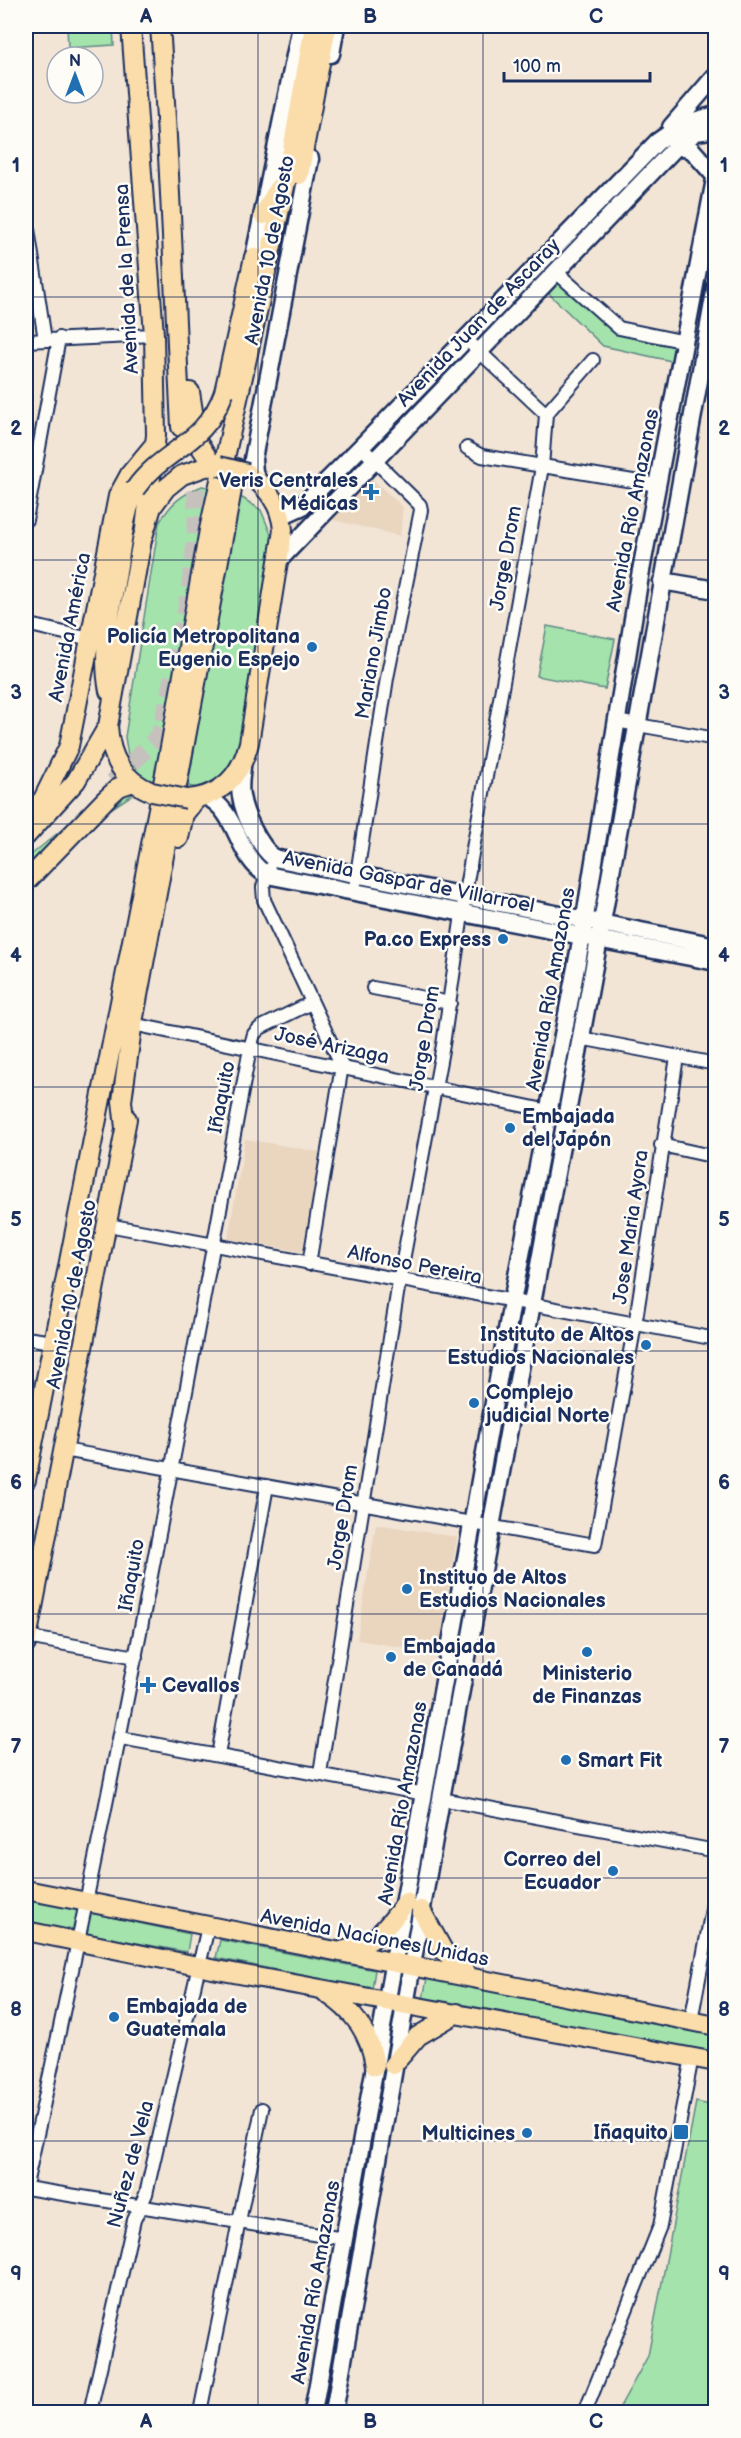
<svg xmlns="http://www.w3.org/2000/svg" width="741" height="2438" viewBox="0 0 741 2438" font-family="'Balsamiq Sans',sans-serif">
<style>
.built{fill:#ead5bf}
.green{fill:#a4e3ac;stroke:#608985;stroke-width:1.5}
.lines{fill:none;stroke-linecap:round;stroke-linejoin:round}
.primary-tunnel{stroke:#c7c1be;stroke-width:18;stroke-dasharray:18 9;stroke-linecap:butt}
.street-casing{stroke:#1b2f5e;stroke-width:16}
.secondary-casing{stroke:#1b2f5e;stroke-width:21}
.primary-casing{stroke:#1b2f5e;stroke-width:22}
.street{stroke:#fdfcf7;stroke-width:12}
.secondary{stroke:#fdfcf7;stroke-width:16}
.primary{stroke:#faddab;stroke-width:18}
.primary-bridge-casing{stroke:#1b2f5e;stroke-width:22;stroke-linecap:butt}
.primary-bridge{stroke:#faddab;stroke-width:18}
.grid{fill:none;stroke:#1b2f5e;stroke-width:1.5;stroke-opacity:0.55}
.poi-dot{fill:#1f6fb2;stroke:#fdfcf7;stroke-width:2}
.labels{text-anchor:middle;stroke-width:5;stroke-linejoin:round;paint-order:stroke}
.street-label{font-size:20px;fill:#1b2f5e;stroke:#fdfcf7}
.poi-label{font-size:20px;font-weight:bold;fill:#1b2f5e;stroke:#fdfcf7;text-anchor:end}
.neatline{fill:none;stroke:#1b2f5e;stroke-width:2}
.grid-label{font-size:20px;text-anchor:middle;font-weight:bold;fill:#1b2f5e}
</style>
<rect width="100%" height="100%" fill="#f2e5d6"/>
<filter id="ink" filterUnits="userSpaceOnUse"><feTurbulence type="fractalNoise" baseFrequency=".0167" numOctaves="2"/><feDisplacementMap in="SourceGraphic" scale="12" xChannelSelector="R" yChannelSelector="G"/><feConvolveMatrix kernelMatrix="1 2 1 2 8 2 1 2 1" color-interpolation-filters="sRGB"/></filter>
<g filter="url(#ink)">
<path class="built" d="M370 477 403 507 400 536 329 519Z
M245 1139 320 1152 302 1252 228 1239Z
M376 1524 457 1537 438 1653 357 1640Z"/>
<path class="green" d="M67 26H113L114 45 68 48Z
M564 273 618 321 681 337 676 362 603 346 546 291Z
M202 486 208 487 185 646 160 781H153L26 865V859L137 768 128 756 125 737 159 523C171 503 181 495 202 486Z
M236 494 261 510 275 544 242 749C232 771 216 793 188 786Z
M547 626 615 639 605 689 537 676Z
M26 1899 190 1934 187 1952 26 1923Z
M220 1940 375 1970 372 1989 216 1958Z
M427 1978 715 2032V2055L423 1999Z
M696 2102 715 2106V2412H617L648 2356Z"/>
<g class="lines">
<path class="primary-tunnel" d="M113 782 155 740 162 729C176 657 200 568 196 494 194 473 184 453 181 432"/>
<defs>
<path id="street" d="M26 216 45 340
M555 271 619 328 686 342
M26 341 154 335
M546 414 593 360
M467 448 482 456 657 485
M26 520 59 338
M26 624 90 639
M616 721 716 739
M269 869 263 887 264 900 342 1066 309 1264
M356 881 387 678 421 510 420 505 361 447
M373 988 450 1003
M142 1026 549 1111
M580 1038 716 1064
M661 1145 716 1157
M108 1225 716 1339
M26 1338 53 1342
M64 1450 595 1545 637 1313 677 1057
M27 1637 136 1657
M121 1738 425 1794
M218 1755 267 1486
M320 1773 399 1282 443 1045 466 887 542 467 546 414 468 341
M441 1799 716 1851
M691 2021 716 1888
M26 2185C109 1808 180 1428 250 1048L254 1034 260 1028 311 1003
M26 2188 344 2239
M90 2412 134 2220 146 2194 208 1927
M200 2412 262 2109
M585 2412 660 2226 692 2057"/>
<path id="secondary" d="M331 54 336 26
M671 127 716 75
M677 146 692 150 715 176
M254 257 301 26
M259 483 254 472 253 459 310 159
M281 516 301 507 361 447 657 142 683 124 716 115
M280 559 677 146 696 132 716 129
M662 581 716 590
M242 767C241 776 239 786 241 796 244 815 259 846 274 858L716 946
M205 796C239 811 236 857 267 875L716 962
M313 2412 512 1302 582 936 640 576 716 174
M334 2412 441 1799 599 939 716 286"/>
<path id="primary" d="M131 26 154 335 156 435 145 529
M160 26C170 159 174 293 181 427
M299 175 327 26
M263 215 279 187
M190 392 198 443 213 466
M224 392 254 257
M109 691C101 651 111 611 117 571 122 543 124 515 135 489
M152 792C122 780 110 757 108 726L142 540 152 507 166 488 182 475 205 467 219 466
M187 799C222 797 241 775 249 743L283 530C281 504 267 487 247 473
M26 820 43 799 69 746 118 496 130 474 154 445
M26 836 76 781 108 726
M179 838 184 814 197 798
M26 882 106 799 119 787 133 782
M125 1128 122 1101 132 1028 236 468
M26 1480 169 753 209 530 288 173 314 26
M26 1644 127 1119
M26 1890 716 2026
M421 1910 443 1950 470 1977
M26 1931 212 1969 716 2062
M341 1951C377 1943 385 1930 406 1902
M326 1993C354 2011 370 2033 375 2066
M393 2065 418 2036 457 2013"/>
</defs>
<use href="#street" class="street-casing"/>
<use href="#secondary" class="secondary-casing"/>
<use href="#primary" class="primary-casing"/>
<use href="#street" class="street"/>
<use href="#secondary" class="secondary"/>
<use href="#primary" class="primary"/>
<defs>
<path id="primary-bridge" d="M219 466 247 473
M135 489C164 448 205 446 224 392
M152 792 187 799"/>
</defs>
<use href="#primary-bridge" class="primary-bridge-casing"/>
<use href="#primary-bridge" class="primary-bridge"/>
</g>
</g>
<path class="grid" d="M258 26V2412M483 26V2412M26 297H716M26 560H716M26 824H716M26 1087H716M26 1351H716M26 1614H716M26 1878H716M26 2141H716"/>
<g class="poi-dot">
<path d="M368 483h6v6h6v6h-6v6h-6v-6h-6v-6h6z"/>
<circle cx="312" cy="647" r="6"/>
<circle cx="503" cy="939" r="6"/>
<circle cx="510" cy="1128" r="6"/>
<circle cx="646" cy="1345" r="6"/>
<circle cx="474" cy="1403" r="6"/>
<circle cx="407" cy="1589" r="6"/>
<circle cx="587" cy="1652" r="6"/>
<circle cx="391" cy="1657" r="6"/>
<path d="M145 1676h6v6h6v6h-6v6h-6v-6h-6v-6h6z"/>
<circle cx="566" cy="1760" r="6"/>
<circle cx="613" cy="1871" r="6"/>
<circle cx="114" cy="2017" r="6"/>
<rect x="673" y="2124" width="16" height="16" rx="3"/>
<circle cx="527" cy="2133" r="6"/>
</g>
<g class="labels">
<g class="street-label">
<text transform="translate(269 250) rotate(-79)" y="7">Avenida 10 de Agosto</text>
<text transform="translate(126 279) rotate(-93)" y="7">Avenida de la Prensa</text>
<text transform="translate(478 322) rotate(-46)" y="7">Avenida Juan de Ascaray</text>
<text transform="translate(632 510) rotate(-79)" y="7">Avenida Río Amazonas</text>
<text transform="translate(505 558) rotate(-80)" y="7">Jorge Drom</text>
<text transform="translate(69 627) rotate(-79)" y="7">Avenida América</text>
<text transform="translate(373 653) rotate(-80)" y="7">Mariano Jimbo</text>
<text transform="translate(409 881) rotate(11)" y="7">Avenida Gaspar de Villarroel</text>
<text transform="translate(550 989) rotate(-80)" y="7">Avenida Río Amazonas</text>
<text transform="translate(424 1038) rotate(-81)" y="7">Jorge Drom</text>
<text transform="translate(332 1045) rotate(12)" y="7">José Arizaga</text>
<text transform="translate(221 1097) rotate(-79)" y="7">Iñaquito</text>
<text transform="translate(630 1227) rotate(-82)" y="7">Jose Maria Ayora</text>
<text transform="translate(415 1264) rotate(11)" y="7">Alfonso Pereira</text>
<text transform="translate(71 1294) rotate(-79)" y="7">Avenida 10 de Agosto</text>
<text transform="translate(342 1517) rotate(-81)" y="7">Jorge Drom</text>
<text transform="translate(131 1575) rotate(-80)" y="7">Iñaquito</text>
<text transform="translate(402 1803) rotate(-80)" y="7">Avenida Río Amazonas</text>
<text transform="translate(375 1937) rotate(11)" y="7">Avenida Naciones Unidas</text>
<text transform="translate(130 2164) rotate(-75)" y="7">Nuñez de Vela</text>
<text transform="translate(315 2282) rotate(-80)" y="7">Avenida Río Amazonas</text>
</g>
<g class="poi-label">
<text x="358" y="487">Veris Centrales<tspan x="358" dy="23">Médicas</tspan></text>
<text x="300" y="643">Policía Metropolitana<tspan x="300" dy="23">Eugenio Espejo</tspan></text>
<text x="491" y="946">Pa.co Express</text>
<text x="522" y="1123" text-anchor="start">Embajada<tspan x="522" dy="23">del Japón</tspan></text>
<text x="634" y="1341">Instituto de Altos<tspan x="634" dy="23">Estudios Nacionales</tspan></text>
<text x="486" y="1399" text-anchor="start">Complejo<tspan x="486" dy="23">judicial Norte</tspan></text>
<text x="419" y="1584" text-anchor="start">Instituo de Altos<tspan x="419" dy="23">Estudios Nacionales</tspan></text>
<text x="403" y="1653" text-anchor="start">Embajada<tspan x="403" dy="23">de Canadá</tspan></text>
<text x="587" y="1680" text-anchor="middle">Ministerio<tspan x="587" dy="23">de Finanzas</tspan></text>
<text x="162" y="1692" text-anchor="start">Cevallos</text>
<text x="578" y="1767" text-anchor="start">Smart Fit</text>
<text x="601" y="1866">Correo del<tspan x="601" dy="23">Ecuador</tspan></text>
<text x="126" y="2013" text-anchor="start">Embajada de<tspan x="126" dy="23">Guatemala</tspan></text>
<text x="668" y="2139">Iñaquito</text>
<text x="515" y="2140">Multicines</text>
</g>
</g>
<rect width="741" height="2438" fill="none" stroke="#fdfcf7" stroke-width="66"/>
<g transform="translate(75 75)"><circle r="28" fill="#fdfcf7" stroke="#a3aaba" stroke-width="1.5"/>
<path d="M0-4.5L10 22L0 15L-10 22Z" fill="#1f6fb2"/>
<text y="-9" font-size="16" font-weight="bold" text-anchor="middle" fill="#1b2f5e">N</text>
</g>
<path d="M504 72v9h146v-9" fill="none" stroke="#1b2f5e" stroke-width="3"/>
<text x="513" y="72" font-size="18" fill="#1b2f5e" stroke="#fdfcf7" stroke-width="4.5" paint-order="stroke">100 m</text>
<rect x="33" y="33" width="675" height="2372" class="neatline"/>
<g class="grid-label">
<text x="146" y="23">A</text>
<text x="370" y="23">B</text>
<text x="596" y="23">C</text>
<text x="16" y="172">1</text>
<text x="724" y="172">1</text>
<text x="16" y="435">2</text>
<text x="724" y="435">2</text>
<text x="16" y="699">3</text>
<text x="724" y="699">3</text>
<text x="16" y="962">4</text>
<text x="724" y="962">4</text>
<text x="16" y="1226">5</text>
<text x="724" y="1226">5</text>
<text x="16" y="1489">6</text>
<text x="724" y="1489">6</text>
<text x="16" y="1753">7</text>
<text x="724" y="1753">7</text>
<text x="16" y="2016">8</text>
<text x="724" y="2016">8</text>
<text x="16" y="2280">9</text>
<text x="724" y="2280">9</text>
<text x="146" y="2428">A</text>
<text x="370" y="2428">B</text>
<text x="596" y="2428">C</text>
</g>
</svg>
